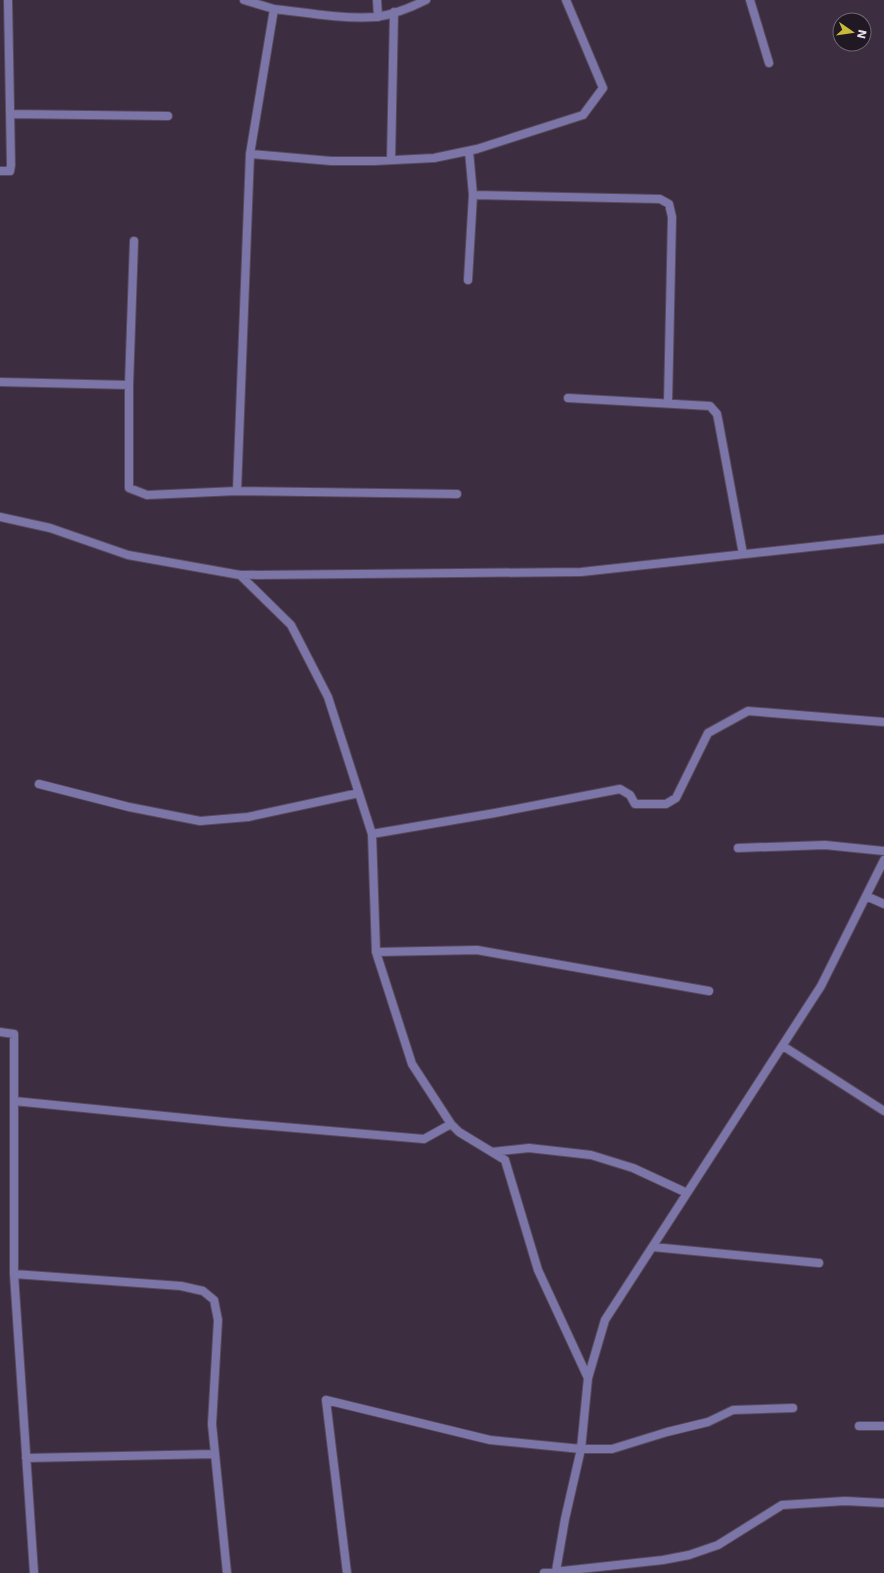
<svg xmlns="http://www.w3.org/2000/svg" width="884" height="1573" viewBox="0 0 884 1573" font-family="'DejaVu Sans',sans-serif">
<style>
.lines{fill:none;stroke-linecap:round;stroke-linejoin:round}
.minor-casing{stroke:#58495c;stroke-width:10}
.minor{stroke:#7c75a7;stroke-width:8}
</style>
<rect width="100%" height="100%" fill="#3d2d41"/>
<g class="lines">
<defs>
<path id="minor" d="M377 0 378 17
M750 0 769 63
M274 9C308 13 342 19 376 17 391 15 412 7 426 0
M10 114 168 116
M250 154 331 161H374L434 158 477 149 583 115 603 88 566 0
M391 160 394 12
M0 171H10L11 165 8 0
M473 195 660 199 669 204 672 217 668 403
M134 241 129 385V488L147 495 237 491 457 494
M468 280 473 195 469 151
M0 382 129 385
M568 398 710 406 717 414 719 424 743 554
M237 491 250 154 274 9 244 0
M0 517 50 528 128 555 240 575 581 572 884 539
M240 575 291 625 328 697 372 834 376 952 412 1064 451 1124 459 1132 505 1160 538 1270 588 1378
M39 784 129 807 200 821 248 817 359 793
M372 834 495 813 620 789 630 795 635 804H666L676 798 708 733 748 711 884 722
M738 848 825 845 884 851
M866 896 884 904
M376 952 477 950 709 991
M0 1032 14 1034V1274L34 1573
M783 1046 884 1111
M14 1101 224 1122 424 1139 451 1124
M492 1152 529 1148 591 1155 633 1168 687 1193
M653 1247 819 1263
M14 1274 181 1286 203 1291 214 1300 218 1320 212 1424 227 1573
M859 1426H884
M26 1458 215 1454
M556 1571 565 1519 581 1449 588 1378 605 1320 821 986 884 860
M347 1573 326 1400 490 1440 581 1449H612L667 1432 708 1422 733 1410 793 1408
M544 1573 663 1560 689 1555 718 1545 782 1505 845 1501 884 1503"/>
</defs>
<use href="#minor" class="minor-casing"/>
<use href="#minor" class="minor"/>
</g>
<g transform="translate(852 32) rotate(103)"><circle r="19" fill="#201822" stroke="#706772"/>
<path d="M0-3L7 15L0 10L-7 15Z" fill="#c9ba3a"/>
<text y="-6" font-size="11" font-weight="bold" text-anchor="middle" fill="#e8deeb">N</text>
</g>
</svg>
